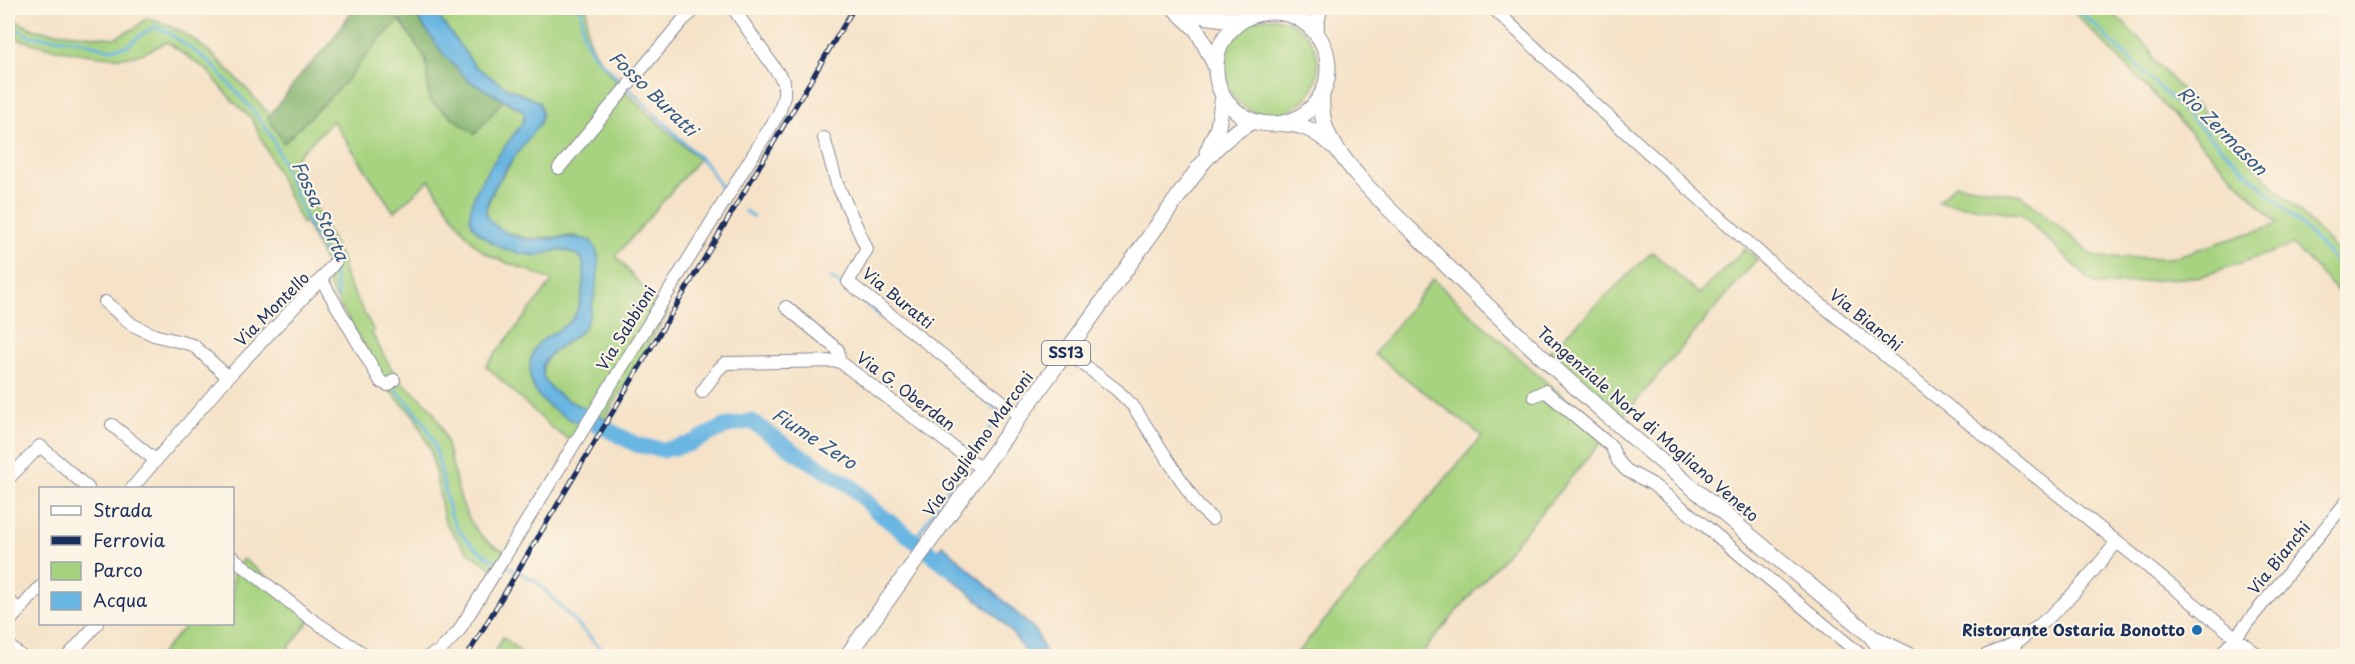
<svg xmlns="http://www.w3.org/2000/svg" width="2355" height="664" viewBox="0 0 2355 664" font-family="'Playpen Sans',sans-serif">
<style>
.green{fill:#a7d380;stroke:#61816f;stroke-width:1.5}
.forest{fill:#85b56e;stroke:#507266;stroke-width:1.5}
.water{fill:#69b6e2;stroke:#4272a0;stroke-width:1.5}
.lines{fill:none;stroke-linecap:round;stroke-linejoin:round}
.stream{stroke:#69b6e2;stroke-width:3}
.river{stroke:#69b6e2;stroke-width:16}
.minor-casing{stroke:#888892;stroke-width:14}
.major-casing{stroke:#888892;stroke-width:17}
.minor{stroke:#fff;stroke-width:12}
.major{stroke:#fff;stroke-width:15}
.rail-casing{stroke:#1b2f5e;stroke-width:5}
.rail{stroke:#fcf5e5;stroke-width:3;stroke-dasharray:9;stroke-linecap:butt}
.poi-dot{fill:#1f6fb2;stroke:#fcf5e5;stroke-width:2}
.labels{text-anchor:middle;stroke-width:4.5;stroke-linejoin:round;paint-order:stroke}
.shield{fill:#fcf5e5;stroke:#5e6a86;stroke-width:1.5}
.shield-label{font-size:15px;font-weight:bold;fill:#1b2f5e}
.street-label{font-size:16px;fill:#1b2f5e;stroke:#fcf5e5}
.poi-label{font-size:16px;font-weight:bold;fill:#1b2f5e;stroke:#fcf5e5;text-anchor:end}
.water-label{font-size:18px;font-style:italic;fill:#325886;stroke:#fcf5e5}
</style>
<rect width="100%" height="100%" fill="#fcf5e5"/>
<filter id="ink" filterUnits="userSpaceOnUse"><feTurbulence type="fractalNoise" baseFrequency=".0167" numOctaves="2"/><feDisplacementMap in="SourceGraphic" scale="12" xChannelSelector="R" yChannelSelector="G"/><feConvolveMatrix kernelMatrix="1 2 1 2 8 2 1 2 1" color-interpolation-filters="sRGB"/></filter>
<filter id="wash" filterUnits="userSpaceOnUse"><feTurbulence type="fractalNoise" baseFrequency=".008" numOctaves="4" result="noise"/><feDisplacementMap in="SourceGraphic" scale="24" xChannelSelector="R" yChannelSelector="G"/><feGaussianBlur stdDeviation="1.35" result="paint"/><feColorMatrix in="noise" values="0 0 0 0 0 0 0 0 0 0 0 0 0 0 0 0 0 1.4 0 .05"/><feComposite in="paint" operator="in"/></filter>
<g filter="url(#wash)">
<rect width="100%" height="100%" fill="#f5e2c7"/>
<path class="green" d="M432 8H587C587 16 586 27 588 35 598 75 668 131 699 159L616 256 651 297 668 312 605 419C590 409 554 398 546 383 529 352 578 342 586 322 595 301 597 276 598 254L577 236 525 238 501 231 487 218 486 209 495 187 511 163 539 102 504 86 475 66Z
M2070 8H2108L2151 50 2153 60 2347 261V301L2293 245 2202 276 2106 285 2094 284 2021 214 1938 202 1956 184 2021 195 2095 257 2171 258 2278 224Z
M8 17 35 30 115 38 135 28 147 18C200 31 234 76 270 115L268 118 378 41 400 20 426 59 429 100 475 134 503 100 522 110 525 116 521 125 483 178 471 207 532 256C555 250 561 245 582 258 587 272 582 306 573 318 568 325 545 339 536 347L549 407 585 426 575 444 552 428 486 366 552 282C534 269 508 266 487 254 469 245 443 199 429 180L394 212 333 121 292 161 343 262 345 277 374 331 372 334C381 349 389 368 401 381 412 393 424 397 434 413 462 459 447 531 508 552L491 568 466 550 445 523 431 451 415 417 389 390 329 286V270L305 221 302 224 252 119 232 100 207 70 167 42C157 46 147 53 137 55 110 63 34 46 8 35Z
M1222 66a48 48 0 1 1 96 0a48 48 0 1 1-96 0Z
M1745 249 1757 259 1621 419 1547 353 1652 252 1699 294Z
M1433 279 1531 369 1608 434 1419 656H1311L1305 652 1297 653 1482 436 1374 354Z
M243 559 313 612 310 620 282 656H159L187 624H232L233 571Z
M503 637 525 656H492Z"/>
<path class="forest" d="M354 8H411L423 26 469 81 503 100 475 134 429 100 426 59 400 20 378 41 347 80 284 143 268 118 303 72 328 46Z"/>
<path class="water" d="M411 8H432L475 66 504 86 539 102 542 113 540 123C525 144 490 185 486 209 483 225 514 237 527 239 550 242 567 233 591 241 593 244 596 249 597 253 602 267 592 316 583 329 573 343 528 355 547 383 558 401 588 407 605 419L598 432C569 419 527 404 530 367 530 359 533 351 537 345 547 334 566 329 574 317 582 303 587 273 582 258 553 240 554 258 530 255 514 253 499 249 487 239 481 235 473 229 471 222 463 195 506 146 521 125L525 116 522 110 469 81 444 55Z
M943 545 1036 631 1046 656H1026C1014 623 958 585 931 561Z"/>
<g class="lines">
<path class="stream" d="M581 8 583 34 593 54 707 165 724 192
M2077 8 2284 208 2348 273
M8 24 29 36 75 40 108 49 127 46 145 32 155 27 169 33 210 62 256 114 273 139 304 215 330 263
M745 211 753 216
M333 269 338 298
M831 278 847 289
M852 293 883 318
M894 327 900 331
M963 383 1001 413 973 453
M393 387C405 399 420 414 428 430 442 457 442 490 452 518 459 536 482 555 498 562
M915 539 965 463
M504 565 536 581 608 656"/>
<path class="river" d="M580 415 637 445 664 450 689 444 726 426 751 421 798 454 851 486 876 511 951 569"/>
</g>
</g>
<g filter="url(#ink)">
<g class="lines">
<defs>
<path id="minor" d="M1493 8 1599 108 1782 273 2259 656
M629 84 683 20 697 8
M824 138 837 184 867 249 848 282 1020 415
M559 168 624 90
M321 279 336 261
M105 302 133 325 154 335 193 345 228 377
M786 307 838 350 839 361
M1067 352 1117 390 1133 406 1198 506 1212 519
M702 392 717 371 725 363 839 361 982 469
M1534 396 1545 391 1611 446 1618 461 1626 470 1652 484 1704 525 1862 656
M112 425 155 460
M8 479 40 446 88 488
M132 488 228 377 321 279 381 382 388 385 394 380
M232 557 311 619 367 656
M8 600 19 610
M8 623 40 587
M2017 642C2059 613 2085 582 2116 543
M8 645 21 656
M68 656 97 624
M429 656 440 651 458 632 779 113 784 96V82L733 8
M1985 656 2017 642 2008 656
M2220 656 2348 500"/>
<path id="major" d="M1174 8 1197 30 1215 65
M1181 8C1202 18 1222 20 1245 19
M1216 68a56 56 0 1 1 112 0a56 56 0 1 1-112 0Z
M1317 35 1316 25 1320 8
M1322 94C1321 110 1322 124 1330 138 1356 182 1404 222 1440 259 1574 395 1725 514 1871 636L1886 656
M1285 124C1305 124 1319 134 1333 146
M1207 152 1218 127 1223 96
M1876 639 1911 656
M847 656 1201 165C1218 145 1230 134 1253 121"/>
</defs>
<use href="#minor" class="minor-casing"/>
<use href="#major" class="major-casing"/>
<use href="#minor" class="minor"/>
<use href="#major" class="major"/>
<defs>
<path id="rail" d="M467 656 854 8"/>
</defs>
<use href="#rail" class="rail-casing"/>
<use href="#rail" class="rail"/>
</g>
</g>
<circle class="poi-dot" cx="2197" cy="630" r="6"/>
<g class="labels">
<rect class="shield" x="1042" y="341" width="48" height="24" rx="4.5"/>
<g class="shield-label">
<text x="1066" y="358">SS13</text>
</g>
<g class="street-label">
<text transform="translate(898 298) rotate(39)" y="6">Via Buratti</text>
<text transform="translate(272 309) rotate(-45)" y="6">Via Montello</text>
<text transform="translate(1866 320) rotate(39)" y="6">Via Bianchi</text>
<text transform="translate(626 328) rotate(-58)" y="6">Via Sabbioni</text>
<text transform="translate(906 391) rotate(37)" y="6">Via G. Oberdan</text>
<text transform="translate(1648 424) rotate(41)" y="6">Tangenziale Nord di Mogliano Veneto</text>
<text transform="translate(978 444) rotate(-54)" y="6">Via Guglielmo Marconi</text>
<text transform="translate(2279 558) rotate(-51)" y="6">Via Bianchi</text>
</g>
<g class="poi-label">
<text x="2185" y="636">Ristorante Ostaria Bonotto</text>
</g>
<g class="water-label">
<text transform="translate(653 94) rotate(44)" y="6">Fosso Buratti</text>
<text transform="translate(2222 131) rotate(45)" y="6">Rio Zermason</text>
<text transform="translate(320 211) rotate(65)" y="6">Fossa Storta</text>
<text transform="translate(814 439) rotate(33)" y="6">Fiume Zero</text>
</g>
</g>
<rect width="2355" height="664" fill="none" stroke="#fcf5e5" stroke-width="30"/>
<rect x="39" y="487" width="195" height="138" fill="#fcf5e5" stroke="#a2a6af" stroke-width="1.5"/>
<rect x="51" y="506" width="30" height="9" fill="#ffffff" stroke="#a2a6af" stroke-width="1.5"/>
<text x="93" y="517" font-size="18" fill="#1b2f5e">Strada</text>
<rect x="51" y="536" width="30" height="9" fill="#1b2f5e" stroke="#a2a6af" stroke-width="1.5"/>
<text x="93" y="547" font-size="18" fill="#1b2f5e">Ferrovia</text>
<rect x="51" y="562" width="30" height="18" fill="#a7d380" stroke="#a2a6af" stroke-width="1.5"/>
<text x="93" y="577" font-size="18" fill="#1b2f5e">Parco</text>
<rect x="51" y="592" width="30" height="18" fill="#69b6e2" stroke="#a2a6af" stroke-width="1.5"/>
<text x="93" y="607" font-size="18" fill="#1b2f5e">Acqua</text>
</svg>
